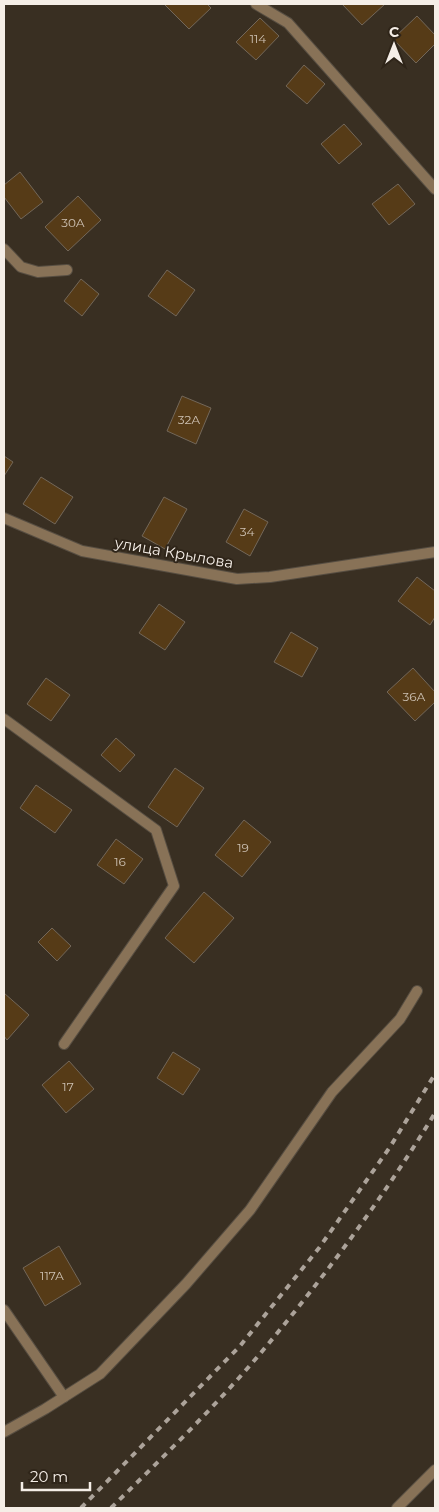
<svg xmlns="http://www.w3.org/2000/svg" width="439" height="1512" viewBox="0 0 439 1512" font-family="Montserrat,sans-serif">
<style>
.building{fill:#563b17;stroke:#736759}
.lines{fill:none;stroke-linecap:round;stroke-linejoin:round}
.lane-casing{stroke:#574e42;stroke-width:12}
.street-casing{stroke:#574e42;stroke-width:12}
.lane{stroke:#887257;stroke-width:10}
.street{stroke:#887257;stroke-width:10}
.rail{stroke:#aca39a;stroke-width:4;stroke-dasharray:6 6;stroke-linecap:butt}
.labels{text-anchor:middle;stroke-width:4;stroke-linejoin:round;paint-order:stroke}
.number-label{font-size:12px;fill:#cdc1b3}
.street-label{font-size:15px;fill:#f5eee7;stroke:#2f2519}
</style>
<rect width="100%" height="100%" fill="#392f22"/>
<path class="building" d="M164 4H207L211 8 189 29Z
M342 4H385L362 25Z
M417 16 435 35V44L416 63 393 39Z
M260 18 279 36 256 60 236 42Z
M304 65 325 84 307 104 286 86Z
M344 124 362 144 339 164 321 144Z
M20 172 43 202 21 219 4 197V185Z
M398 184 415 204 389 225 372 204Z
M78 196 101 220 68 251 45 227Z
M167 270 195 290 176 316 148 296Z
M81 279 99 294 82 316 64 301Z
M182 396 211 408 196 444 167 431Z
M4 456 13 462 4 476Z
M41 477 73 497 55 524 23 504Z
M164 497 187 509 165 549 142 536Z
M244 509 268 522 250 556 226 542Z
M417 577 435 591V617L430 625 398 601Z
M159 604 185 622 165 650 139 633Z
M291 632 318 648 302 677 274 662Z
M413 668 435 692V702L415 721 387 692Z
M46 678 70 695 51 721 27 704Z
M116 738 135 755 120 772 101 755Z
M175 768 204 788 177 827 148 807Z
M36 785 72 810 55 833 20 808Z
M244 820 271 842 242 877 215 855Z
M116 839 143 859 124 884 97 865Z
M204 892 234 918 194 963 165 938Z
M52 928 71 946 57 961 38 942Z
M4 993 29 1015 7 1040 4 1036Z
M173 1052 200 1069 183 1095 157 1078Z
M69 1061 94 1089 66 1113 42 1085Z
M59 1246 81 1284 45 1306 23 1268Z"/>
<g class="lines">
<defs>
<path id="lane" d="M4 1432 45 1409 100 1374 186 1284 250 1210 332 1092 400 1019 417 991"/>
<path id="street" d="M256 4 288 23 435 189
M4 249 21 267 38 272 67 270
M4 518 82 551 237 579 270 577 435 552
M4 719 156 830 174 886 64 1044
M4 1310 64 1397
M397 1508 435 1470"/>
</defs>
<use href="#lane" class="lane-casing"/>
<use href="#street" class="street-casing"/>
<use href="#lane" class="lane"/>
<use href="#street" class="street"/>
<path class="rail" d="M81 1508 240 1346 319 1248 390 1147 435 1074
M111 1508C161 1459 213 1409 259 1355 323 1279 383 1198 435 1113"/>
</g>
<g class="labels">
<g class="number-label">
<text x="258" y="43">114</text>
<text x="73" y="227">30А</text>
<text x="189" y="424">32А</text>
<text x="247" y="536">34</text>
<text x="414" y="701">36А</text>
<text x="243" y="852">19</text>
<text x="120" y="866">16</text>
<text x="68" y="1091">17</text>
<text x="52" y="1280">117А</text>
</g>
<g class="street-label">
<text transform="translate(174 553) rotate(10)" y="5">улица Крылова</text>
</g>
</g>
<rect width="439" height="1512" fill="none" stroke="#f5eee7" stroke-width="10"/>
<g transform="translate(394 45)" stroke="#2f2519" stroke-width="4" paint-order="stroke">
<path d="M0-4L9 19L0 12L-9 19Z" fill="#f5eee7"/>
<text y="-8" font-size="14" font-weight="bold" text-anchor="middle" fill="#f5eee7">С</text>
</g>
<path d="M22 1482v8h68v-8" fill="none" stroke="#f5eee7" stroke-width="2.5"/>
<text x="30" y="1482" font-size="15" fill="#f5eee7" stroke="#2f2519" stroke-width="4" paint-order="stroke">20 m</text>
</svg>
